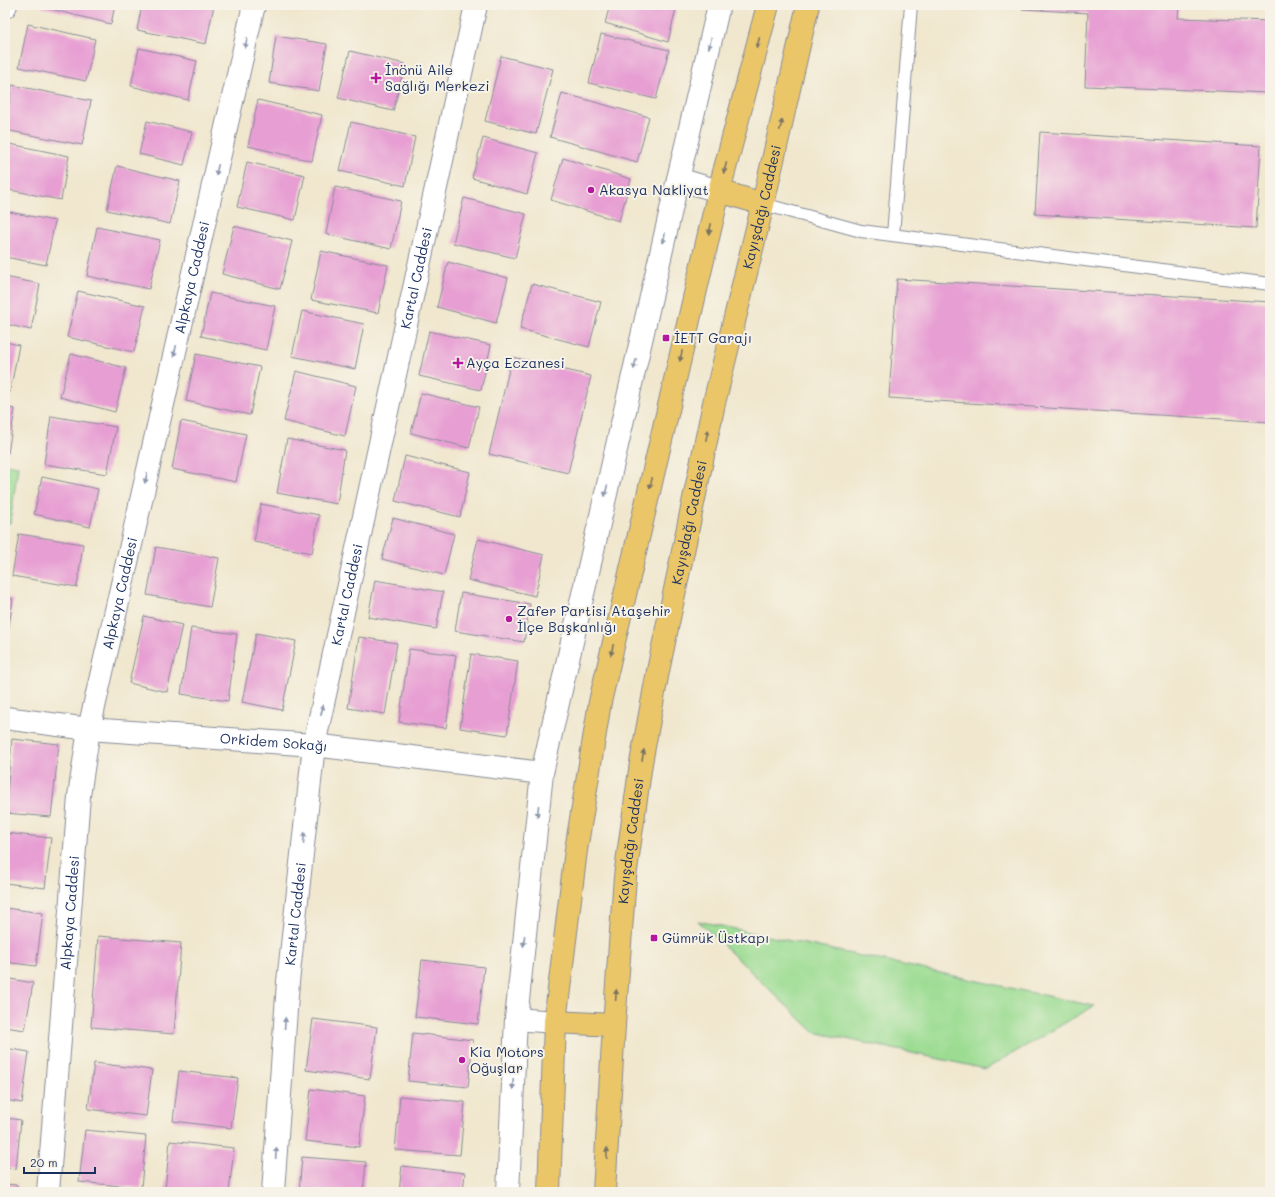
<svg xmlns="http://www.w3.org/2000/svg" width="1275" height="1197" viewBox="0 0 1275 1197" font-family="Mali,sans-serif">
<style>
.green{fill:#9bdc92;stroke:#5b8678}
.building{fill:#e79fd3}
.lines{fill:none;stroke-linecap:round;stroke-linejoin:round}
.lane-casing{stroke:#868b96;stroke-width:14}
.street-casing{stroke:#868b96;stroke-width:24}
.primary-casing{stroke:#868b96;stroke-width:24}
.lane{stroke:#fff;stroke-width:12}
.street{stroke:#fff;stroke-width:22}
.primary{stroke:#ebc669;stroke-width:22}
.oneway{fill:#8d97ae}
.oneway2{fill:#797363}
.poi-dot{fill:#b5179e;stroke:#f7f3e8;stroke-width:1.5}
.labels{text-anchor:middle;stroke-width:4;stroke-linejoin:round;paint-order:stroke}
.poi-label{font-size:14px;fill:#1b2f5e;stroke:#f7f3e8;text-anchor:start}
.street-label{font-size:14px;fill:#1b2f5e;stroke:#f7f3e8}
</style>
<rect width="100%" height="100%" fill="#f7f3e8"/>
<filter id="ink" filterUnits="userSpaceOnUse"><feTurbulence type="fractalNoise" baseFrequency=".025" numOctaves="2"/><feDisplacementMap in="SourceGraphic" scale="8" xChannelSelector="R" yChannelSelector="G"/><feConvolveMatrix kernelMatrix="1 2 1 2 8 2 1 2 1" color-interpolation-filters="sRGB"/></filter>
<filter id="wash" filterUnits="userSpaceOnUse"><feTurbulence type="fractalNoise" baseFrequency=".012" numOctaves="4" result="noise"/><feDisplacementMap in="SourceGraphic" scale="16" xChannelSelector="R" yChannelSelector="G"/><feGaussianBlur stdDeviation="0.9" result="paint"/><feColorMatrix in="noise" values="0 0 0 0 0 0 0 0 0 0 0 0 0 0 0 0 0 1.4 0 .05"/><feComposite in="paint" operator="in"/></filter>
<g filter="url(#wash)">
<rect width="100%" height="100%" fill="#f0e7ce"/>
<path class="green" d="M5 464 18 466 10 523 5 522Z
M698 921 1094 1006 986 1069 814 1032Z"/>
<g id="blocks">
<path class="building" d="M43 5H115L111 24 42 7Z
M142 5H214L206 44 137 30Z
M610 5H677L668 42 605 23Z
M1023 5H1179L1178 18 1270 21V93L1085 86 1088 13 1022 9Z
M28 24 95 39 86 81 19 67Z
M601 34 669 50 656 99 589 83Z
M276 36 327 44 319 91 269 83Z
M139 48 197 61 188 100 131 86Z
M350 51 405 64 393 111 338 98Z
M501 56 553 69 536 134 485 121Z
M12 85 91 101 82 145 5 130Z
M562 93 649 117 637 162 550 137Z
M258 100 322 115 312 161 248 146Z
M147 121 192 132 184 165 139 154Z
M351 122 415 137 405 186 340 171Z
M1040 132 1261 146 1256 228 1035 214Z
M483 138 538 153 527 194 472 178Z
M5 143 69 156 61 200 5 189Z
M563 158 631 179 619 221 551 200Z
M247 162 305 175 295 220 237 207Z
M117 166 180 181 170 224 107 210Z
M335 187 401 201 391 249 326 234Z
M464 198 526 214 515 258 453 243Z
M5 211 55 221 46 265 5 257Z
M234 226 292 241 280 289 222 274Z
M97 227 160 240 149 289 87 276Z
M321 251 388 265 378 313 311 300Z
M448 262 508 278 496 323 437 307Z
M5 277 40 284 31 330 5 324Z
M897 279 1270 302V422L889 398Z
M532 284 601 302 589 347 520 329Z
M78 291 145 306 134 352 67 337Z
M210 293 275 306 266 350 201 336Z
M302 311 364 324 355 369 292 356Z
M429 331 491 345 481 390 419 376Z
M5 342 19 345 10 392 5 391Z
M71 354 126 368 115 412 60 397Z
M196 354 260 367 250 415 186 401Z
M512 357 591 376 568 473 489 454Z
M296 371 356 386 345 436 284 421Z
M421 393 479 407 469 448 411 433Z
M5 407 15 409 8 453H5Z
M51 416 116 427 107 474 44 464Z
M181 421 246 434 236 482 172 469Z
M287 439 345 450 337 504 277 493Z
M405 456 470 472 460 517 395 501Z
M42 477 98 489 90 527 34 514Z
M261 504 319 515 312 553 254 542Z
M393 518 454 534 444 575 382 559Z
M19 534 83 544 77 587 12 576Z
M478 539 544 555 535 596 468 580Z
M156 547 219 558 210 607 147 595Z
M375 580 443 592 436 629 368 617Z
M461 593 530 604 524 642 455 631Z
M5 597 13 599 6 648H5Z
M144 616 182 625 167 692 129 683Z
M191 628 237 634 228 701 181 694Z
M256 633 296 641 282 710 242 702Z
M359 637 397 643 385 714 348 708Z
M409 649 456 655 446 728 399 722Z
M471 654 518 661 507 735 460 728Z
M12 739 59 744 51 817 5 813Z
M5 833 51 838 45 888 5 883Z
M5 908 43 913 36 966 5 962Z
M98 936 181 943 174 1034 91 1027Z
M422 960 484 967 478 1024 415 1017Z
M5 978 33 983 25 1030 5 1027Z
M313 1019 377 1027 370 1079 306 1070Z
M413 1033 473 1040 468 1087 408 1081Z
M5 1048 29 1052 22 1103 5 1100Z
M94 1063 152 1070 146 1116 88 1109Z
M179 1071 238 1078 231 1128 173 1121Z
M311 1089 365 1096 359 1147 305 1141Z
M400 1096 465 1102 460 1155 395 1150Z
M5 1118 21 1120 16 1169 5 1168Z
M85 1130 146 1136 141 1188 79 1182Z
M170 1141 234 1148 229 1192H181L165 1190Z
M302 1157 366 1162 363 1192H299Z
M402 1166 465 1173 463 1192H399Z
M5 1184 17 1185 16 1192H5Z"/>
</g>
</g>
<g filter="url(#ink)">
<use href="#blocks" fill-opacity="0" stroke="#868b96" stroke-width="1"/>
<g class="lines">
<defs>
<path id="lane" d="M763 204 861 231 1270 284
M893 235 911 5"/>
<g id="street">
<path d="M5 7 6 5"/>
<path d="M678 179 719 191"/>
<path id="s1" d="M5 718 89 729 314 745 542 773"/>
<path d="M516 1019 555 1022"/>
<path id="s2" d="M48 1192 79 796 89 729 254 5"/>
<path id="s3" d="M273 1192 288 982 314 745 476 5"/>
<path d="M508 1192 516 1019 542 773 678 179 719 5"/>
</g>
<g id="primary">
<path d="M719 191 763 204"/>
<path d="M555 1022 614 1025"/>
<path d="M549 1192 555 1022 576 850 600 702 719 191 768 5"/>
<path id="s4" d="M604 1192 614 1025 625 877 641 763 658 671 714 403 763 204 808 5"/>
</g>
</defs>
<use href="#lane" class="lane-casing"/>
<use href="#street" class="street-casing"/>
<use href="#primary" class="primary-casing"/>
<use href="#lane" class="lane"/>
<use href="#street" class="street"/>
<use href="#primary" class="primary"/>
</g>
<defs><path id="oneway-solid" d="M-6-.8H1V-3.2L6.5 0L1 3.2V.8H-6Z"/></defs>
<g class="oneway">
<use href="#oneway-solid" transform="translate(246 43) rotate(103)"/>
<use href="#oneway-solid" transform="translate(710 43) rotate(104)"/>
<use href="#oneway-solid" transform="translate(217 170) rotate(103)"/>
<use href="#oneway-solid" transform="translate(664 238) rotate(103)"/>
<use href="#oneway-solid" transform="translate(175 351) rotate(103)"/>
<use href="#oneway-solid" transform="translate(635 364) rotate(103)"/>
<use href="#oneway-solid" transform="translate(146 478) rotate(103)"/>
<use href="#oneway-solid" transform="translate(606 491) rotate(103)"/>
<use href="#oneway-solid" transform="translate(322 710) rotate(-78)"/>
<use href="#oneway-solid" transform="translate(538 811) rotate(96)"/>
<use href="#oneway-solid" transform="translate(304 838) rotate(-84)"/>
<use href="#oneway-solid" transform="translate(524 941) rotate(96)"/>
<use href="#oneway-solid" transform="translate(285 1023) rotate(-86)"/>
<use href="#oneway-solid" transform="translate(513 1084) rotate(93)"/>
<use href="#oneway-solid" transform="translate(276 1153) rotate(-86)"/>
</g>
<g class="oneway2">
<use href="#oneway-solid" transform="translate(758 43) rotate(105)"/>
<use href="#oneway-solid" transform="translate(781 125) rotate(-77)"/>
<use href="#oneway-solid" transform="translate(725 168) rotate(105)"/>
<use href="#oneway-solid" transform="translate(710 229) rotate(103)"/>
<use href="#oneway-solid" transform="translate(681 356) rotate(103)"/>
<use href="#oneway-solid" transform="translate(707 435) rotate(-78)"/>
<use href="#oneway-solid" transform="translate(651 483) rotate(103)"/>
<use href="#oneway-solid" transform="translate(612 650) rotate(103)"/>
<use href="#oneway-solid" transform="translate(643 755) rotate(-80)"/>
<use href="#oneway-solid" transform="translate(616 995) rotate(-86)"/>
<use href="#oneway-solid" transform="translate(607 1153) rotate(-87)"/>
</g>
</g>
<g class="poi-dot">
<path d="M374 72h4v4h4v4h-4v4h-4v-4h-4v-4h4z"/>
<circle cx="591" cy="190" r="4"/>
<rect x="662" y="334" width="8" height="8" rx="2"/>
<path d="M456 357h4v4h4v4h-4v4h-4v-4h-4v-4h4z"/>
<circle cx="509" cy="619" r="4"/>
<rect x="650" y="934" width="8" height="8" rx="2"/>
<circle cx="462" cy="1060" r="4"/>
</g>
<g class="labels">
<g class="poi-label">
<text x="385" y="75">İnönü Aile<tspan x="385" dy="16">Sağlığı Merkezi</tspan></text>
<text x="599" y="195">Akasya Nakliyat</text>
<text x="674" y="343">İETT Garajı</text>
<text x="466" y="368">Ayça Eczanesi</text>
<text x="517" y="616">Zafer Partisi Ataşehir<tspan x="517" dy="16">İlçe Başkanlığı</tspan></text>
<text x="662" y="943">Gümrük Üstkapı</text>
<text x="470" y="1057">Kia Motors<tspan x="470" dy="16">Oğuşlar</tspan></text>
</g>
<g class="street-label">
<text dy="5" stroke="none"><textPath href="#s4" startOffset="1000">Kayışdağı Caddesi</textPath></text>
<text dy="5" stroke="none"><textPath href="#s2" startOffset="928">Alpkaya Caddesi</textPath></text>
<text dy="5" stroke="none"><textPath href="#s3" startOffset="927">Kartal Caddesi</textPath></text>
<text dy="5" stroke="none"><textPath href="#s4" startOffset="676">Kayışdağı Caddesi</textPath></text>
<text dy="5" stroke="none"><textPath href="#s2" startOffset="604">Alpkaya Caddesi</textPath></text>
<text dy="5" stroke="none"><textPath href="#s3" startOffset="603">Kartal Caddesi</textPath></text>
<text dy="5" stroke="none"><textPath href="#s1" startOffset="270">Orkidem Sokağı</textPath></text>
<text dy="5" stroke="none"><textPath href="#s4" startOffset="352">Kayışdağı Caddesi</textPath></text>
<text dy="5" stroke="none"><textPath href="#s2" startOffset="280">Alpkaya Caddesi</textPath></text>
<text dy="5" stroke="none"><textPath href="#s3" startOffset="279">Kartal Caddesi</textPath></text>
</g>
</g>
<rect width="1275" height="1197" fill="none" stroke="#f7f3e8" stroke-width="20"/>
<path d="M24 1167v6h71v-6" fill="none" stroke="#1b2f5e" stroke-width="2"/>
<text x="30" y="1167" font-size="12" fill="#1b2f5e" stroke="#f7f3e8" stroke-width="3" paint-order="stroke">20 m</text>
</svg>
